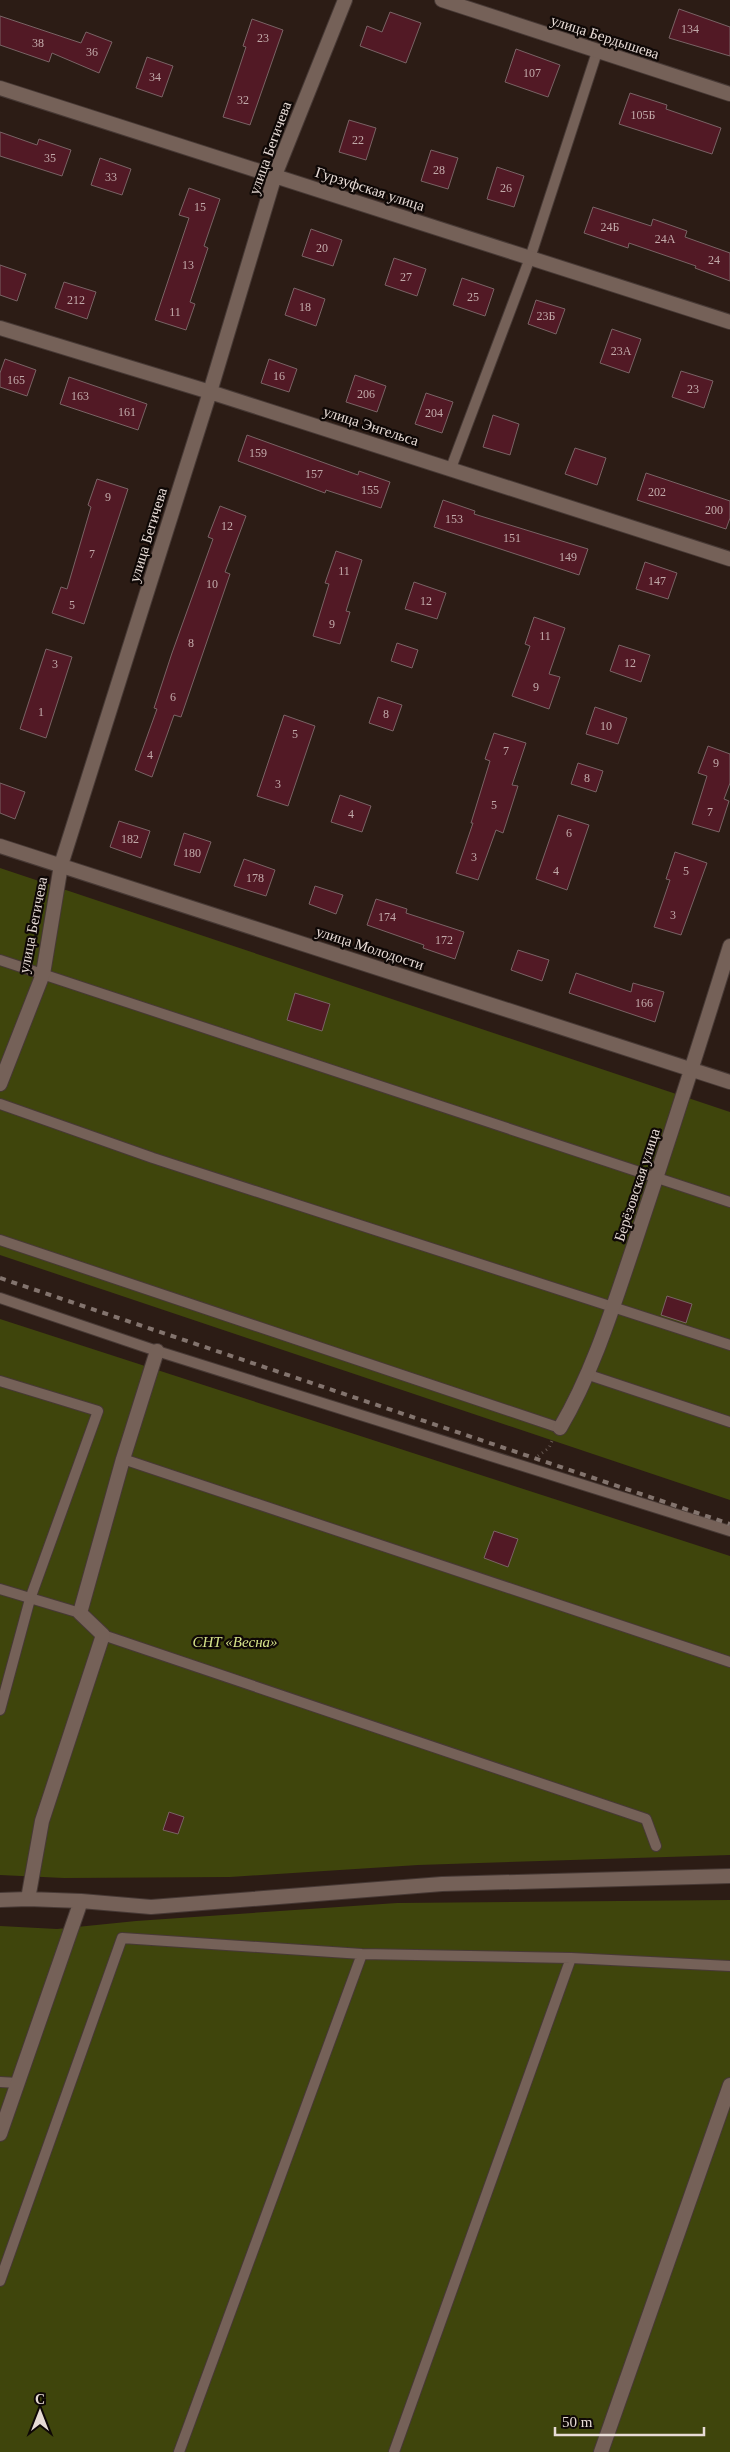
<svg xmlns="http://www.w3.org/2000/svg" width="730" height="2452" viewBox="0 0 730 2452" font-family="Georgia,serif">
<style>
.green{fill:#3f450c}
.building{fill:#521925;stroke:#796365}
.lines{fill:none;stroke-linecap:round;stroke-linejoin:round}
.service-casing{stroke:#473935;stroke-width:12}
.minor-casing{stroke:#473935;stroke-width:16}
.path{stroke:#695a54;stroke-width:3;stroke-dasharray:1 4;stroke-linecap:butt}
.service{stroke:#756158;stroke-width:10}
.minor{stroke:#756158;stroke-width:14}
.rail{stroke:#83746e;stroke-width:4;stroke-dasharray:6 6;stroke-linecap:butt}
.labels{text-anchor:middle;stroke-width:4.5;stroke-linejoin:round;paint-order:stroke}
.number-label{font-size:12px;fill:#c2aaaa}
.street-label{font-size:15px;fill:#e7dbd6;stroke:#0f0806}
.park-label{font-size:15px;font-style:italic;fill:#d7e48a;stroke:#0f0806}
</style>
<rect width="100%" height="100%" fill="#2c1c15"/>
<path class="green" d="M0 868 730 1112V1500L0 1255Z
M0 1319 730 1556V1855L418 1865 230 1877 64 1878 0 1875Z
M730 1900V2452H0V1926L57 1929 136 1921 397 1903Z"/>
<path class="building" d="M679 9 730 27V56L669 38Z
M390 12 421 23 406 63 360 46 367 26 382 32Z
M0 16 81 43 86 32 112 42 99 73 52 53 49 62 0 45Z
M252 19 283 30 250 125 223 117 246 47 243 46Z
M516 49 560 65 548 97 505 82Z
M147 57 173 66 162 97 136 88Z
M630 93 667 105 666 109 721 128 712 154 619 124Z
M349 120 376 128 366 160 339 152Z
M0 132 37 145 39 139 71 150 62 176 0 156Z
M431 150 458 158 448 189 421 181Z
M100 158 131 169 122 195 91 185Z
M497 167 524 176 514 207 487 199Z
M189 188 220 199 204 246 208 248 190 302 195 304 186 330 155 320 189 218 179 215Z
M593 207 651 226 653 219 687 231 685 237 730 253V281L695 268 696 266 629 243 628 248 584 233Z
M311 229 342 240 333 266 302 256Z
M394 258 426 269 417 296 385 285Z
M0 265 26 274 17 301 0 295Z
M462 278 494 289 485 316 453 305Z
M64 282 96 292 87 319 55 308Z
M294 288 325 299 316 326 285 315Z
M536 300 565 309 556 334 528 324Z
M612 329 641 339 629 373 600 363Z
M5 359 36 370 27 396 0 387V373Z
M269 359 297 369 289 392 261 383Z
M681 371 713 381 704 408 672 397Z
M355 375 386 386 377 412 346 402Z
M69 377 147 404 138 430 60 404Z
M426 393 453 402 442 433 415 424Z
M493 415 519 424 510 455 483 447Z
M247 435 358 475 359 471 390 482 381 508 326 490 325 493 238 461Z
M575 448 606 458 597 485 565 474Z
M646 473 730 501V518L726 529 637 500Z
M97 479 128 489 84 624 52 613 61 587 67 589 91 507 88 505Z
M443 500 475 511 474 514 588 549 579 575 434 527Z
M220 506 246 516 225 572 230 574 181 717 174 715 152 777 135 770 157 709 154 708 172 653 213 539 208 537Z
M336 551 362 560 346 611 350 612 340 644 313 636 329 584 325 583Z
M645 562 677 573 668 599 636 589Z
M414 582 446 593 437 619 405 609Z
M534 617 565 628 549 674 560 677 549 709 512 696 530 646 525 644Z
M397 643 418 650 412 668 391 661Z
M619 645 650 655 641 682 610 671Z
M46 649 72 657 46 738 20 729Z
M378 697 402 705 393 731 369 723Z
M595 707 627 718 618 744 586 734Z
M284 715 315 726 288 806 257 796Z
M494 733 526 743 512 785 518 786 503 833 496 830 478 880 456 873 473 823H471L490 761 485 759Z
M708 746 730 754V783L724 799 729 801 719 832 692 824 707 776 698 773Z
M578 763 603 771 596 792 571 784Z
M0 783 25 792 15 819 0 813Z
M340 795 371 806 362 832 331 822Z
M558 815 589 825 567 890 536 879Z
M119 821 150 831 141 858 110 847Z
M184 833 211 842 200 873 174 865Z
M675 852 707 863 681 935 654 927 670 880 666 879Z
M244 859 275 870 266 896 234 886Z
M315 886 343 895 336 914 309 904Z
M376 899 407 909 406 913 464 932 455 959 423 948 424 945 367 925Z
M518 950 549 960 542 981 511 970Z
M576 973 631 992 633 983 664 992 655 1022 569 993Z
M295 993 330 1004 322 1031 287 1020Z
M667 1296 692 1304 686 1323 661 1315Z
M494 1531 518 1539 508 1567 484 1558Z
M169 1812 184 1817 178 1834 163 1830Z"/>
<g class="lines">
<defs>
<path id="service" d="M451 468 530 258 597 52
M0 960 730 1202
M0 1104 153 1158 730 1345
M0 1240 560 1428
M0 1298 157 1351 730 1531
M586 1374 730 1422
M0 1381 98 1411 30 1599 0 1710
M123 1459 730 1662
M0 1589 80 1613
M103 1635 646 1819 656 1846
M0 2082 18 2083
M0 2281 122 1938 362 1954 571 1958 730 1966
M179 2452 362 1954
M394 2452 571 1958"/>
<path id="minor" d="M442 0 730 94
M0 88 730 322
M0 328 210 392 730 559
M0 846 730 1082
M0 1084 43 974 61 865 210 392 275 175 345 0
M560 1428C593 1372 613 1307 634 1245 667 1146 699 1046 730 946
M28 1899 42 1821 103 1635 80 1613 123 1459 157 1351
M0 1900 28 1899 81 1901 151 1907 442 1884 730 1876
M0 2134 81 1901
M601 2452 730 2085"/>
</defs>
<use href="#service" class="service-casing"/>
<use href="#minor" class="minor-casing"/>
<path class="path" d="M538 1456 549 1448 552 1441"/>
<use href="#service" class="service"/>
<use href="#minor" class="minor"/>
<path class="rail" d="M0 1278 730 1524"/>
</g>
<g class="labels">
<g class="number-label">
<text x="690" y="33">134</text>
<text x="263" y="42">23</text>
<text x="38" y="47">38</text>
<text x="92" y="56">36</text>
<text x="532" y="77">107</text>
<text x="155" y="81">34</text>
<text x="243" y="104">32</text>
<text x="643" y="119">105Б</text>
<text x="358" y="144">22</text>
<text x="50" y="162">35</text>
<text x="439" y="174">28</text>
<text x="111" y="181">33</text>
<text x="506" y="192">26</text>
<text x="200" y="211">15</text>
<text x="610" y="231">24Б</text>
<text x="665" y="243">24А</text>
<text x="322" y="252">20</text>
<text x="714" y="264">24</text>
<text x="188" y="269">13</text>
<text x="406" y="281">27</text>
<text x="473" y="301">25</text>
<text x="76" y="304">212</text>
<text x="305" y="311">18</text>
<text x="175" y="316">11</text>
<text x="546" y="320">23Б</text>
<text x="621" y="355">23А</text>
<text x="279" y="380">16</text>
<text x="16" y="384">165</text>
<text x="693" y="393">23</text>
<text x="366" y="398">206</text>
<text x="80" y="400">163</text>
<text x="127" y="416">161</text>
<text x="434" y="417">204</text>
<text x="258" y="457">159</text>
<text x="314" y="478">157</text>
<text x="370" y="494">155</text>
<text x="657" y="496">202</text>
<text x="108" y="501">9</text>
<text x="714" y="514">200</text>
<text x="454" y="523">153</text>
<text x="227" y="530">12</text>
<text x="512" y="542">151</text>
<text x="92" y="558">7</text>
<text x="568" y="561">149</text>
<text x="344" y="575">11</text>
<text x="657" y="585">147</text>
<text x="212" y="588">10</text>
<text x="426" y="605">12</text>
<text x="72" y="609">5</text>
<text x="332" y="628">9</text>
<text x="545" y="640">11</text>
<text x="191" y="647">8</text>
<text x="630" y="667">12</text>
<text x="55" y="668">3</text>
<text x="536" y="691">9</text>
<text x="173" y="701">6</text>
<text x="41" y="716">1</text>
<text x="386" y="718">8</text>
<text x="606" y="730">10</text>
<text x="295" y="738">5</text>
<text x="506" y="755">7</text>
<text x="150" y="759">4</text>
<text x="716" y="767">9</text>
<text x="587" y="782">8</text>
<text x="278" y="788">3</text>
<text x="494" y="809">5</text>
<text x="710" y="816">7</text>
<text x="351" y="818">4</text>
<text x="569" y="837">6</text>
<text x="130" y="843">182</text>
<text x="192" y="857">180</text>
<text x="474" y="861">3</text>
<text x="556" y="875">4</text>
<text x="686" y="875">5</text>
<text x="255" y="882">178</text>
<text x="673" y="919">3</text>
<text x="387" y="921">174</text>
<text x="444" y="944">172</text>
<text x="644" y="1007">166</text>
</g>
<g class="street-label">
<text transform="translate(605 37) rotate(18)" y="5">улица Бердышева</text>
<text transform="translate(270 148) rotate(-70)" y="5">улица Бегичева</text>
<text transform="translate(370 189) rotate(18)" y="5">Гурзуфская улица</text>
<text transform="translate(371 426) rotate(18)" y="5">улица Энгельса</text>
<text transform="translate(148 535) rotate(-73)" y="5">улица Бегичева</text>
<text transform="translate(33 925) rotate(-79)" y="5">улица Бегичева</text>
<text transform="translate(370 948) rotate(18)" y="5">улица Молодости</text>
<text transform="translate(637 1185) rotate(-72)" y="5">Берёзовская улица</text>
</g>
<g class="park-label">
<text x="235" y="1647">СНТ «Весна»</text>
</g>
</g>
<g transform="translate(40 2412)" stroke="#0f0806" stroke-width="4" paint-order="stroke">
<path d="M0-4L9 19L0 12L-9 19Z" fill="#e7dbd6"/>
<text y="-8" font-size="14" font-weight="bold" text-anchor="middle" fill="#e7dbd6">С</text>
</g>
<path d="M555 2427v8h149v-8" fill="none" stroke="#e7dbd6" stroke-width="2.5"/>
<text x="562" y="2427" font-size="15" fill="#e7dbd6" stroke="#0f0806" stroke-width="4" paint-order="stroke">50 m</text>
</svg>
